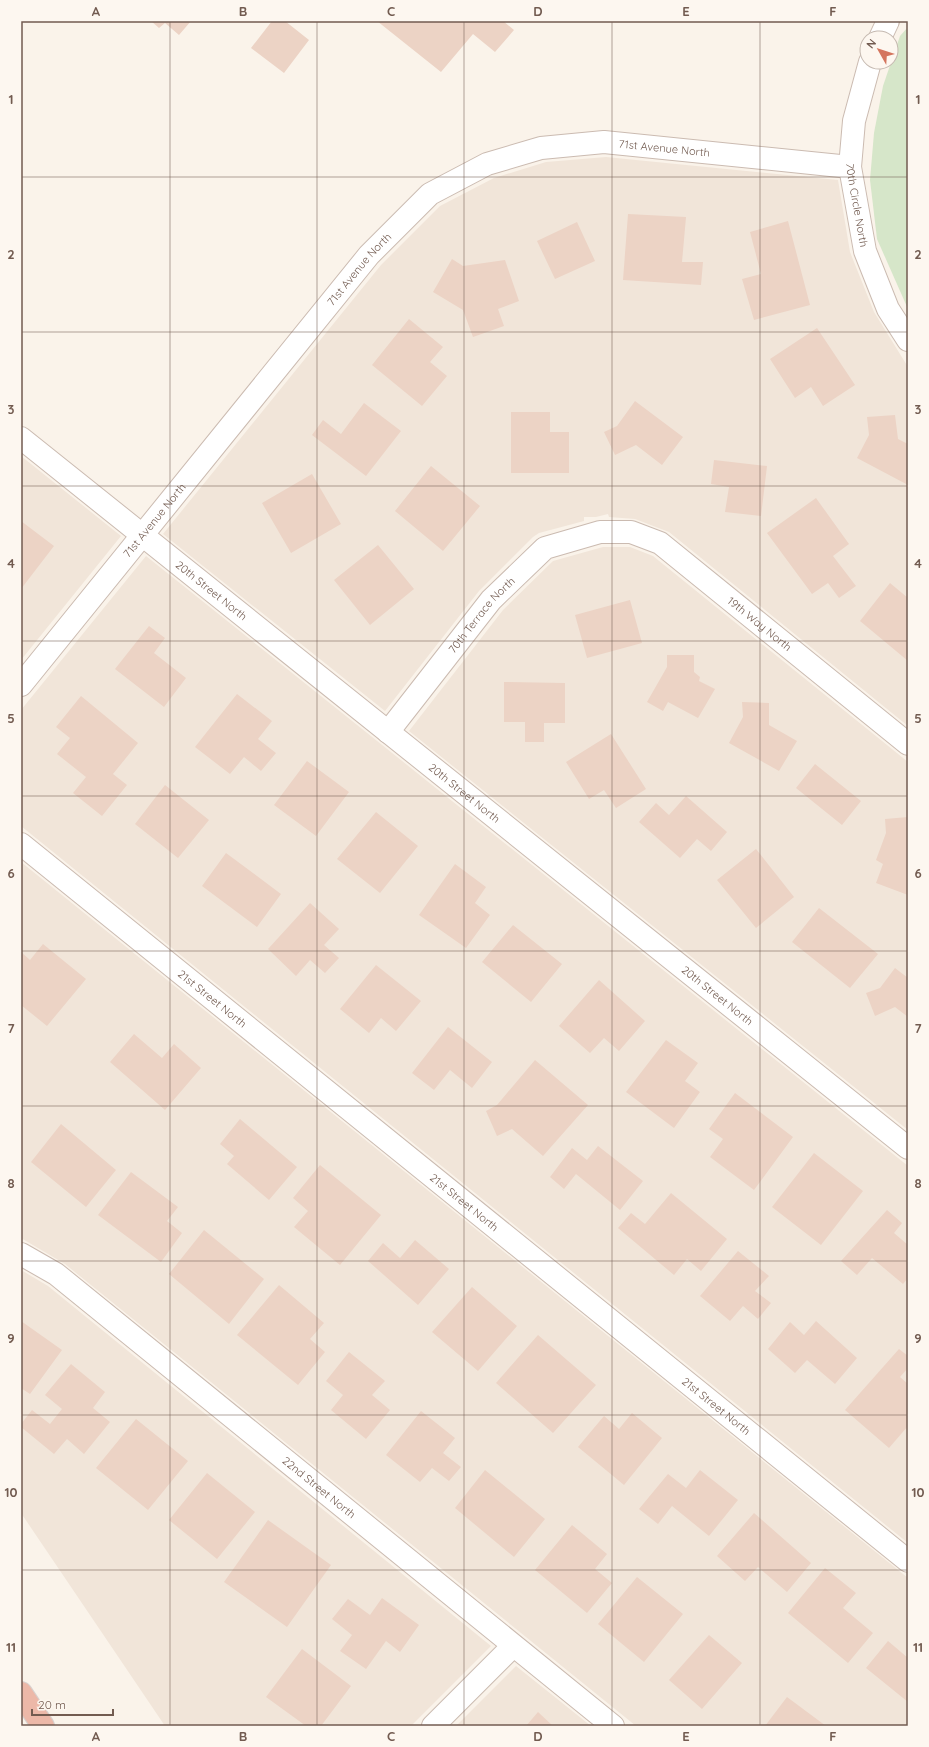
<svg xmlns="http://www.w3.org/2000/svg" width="929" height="1747" viewBox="0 0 929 1747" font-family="Quicksand,sans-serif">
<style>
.residential{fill:#f1e5d9}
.green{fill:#d6e6c9}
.building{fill:#ecd3c5}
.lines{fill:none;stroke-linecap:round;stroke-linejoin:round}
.street-casing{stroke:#cbbbb1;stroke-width:24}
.highway-casing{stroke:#d8d1ce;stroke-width:24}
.street{stroke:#fff;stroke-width:22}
.highway{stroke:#ecb8a8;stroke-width:22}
.grid{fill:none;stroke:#725b50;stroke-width:1;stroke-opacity:0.55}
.labels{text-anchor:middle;stroke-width:4;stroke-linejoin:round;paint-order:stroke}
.street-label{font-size:11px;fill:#725b50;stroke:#fdf7f0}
.neatline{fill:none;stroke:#725b50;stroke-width:1.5}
.grid-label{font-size:13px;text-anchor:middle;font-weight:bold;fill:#725b50}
</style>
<rect width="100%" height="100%" fill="#faf3ea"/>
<path class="residential" d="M606 157 838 180 850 252 874 312 908 367V726L669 532 635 519 609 517 608 514 596 517H584V521L539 533 533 537 479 591 385 711 163 534 381 265 440 206 494 178 546 162Z
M21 456 121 536 21 660Z
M603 547H630L653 556 908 762V1130L409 731 503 610 553 561Z
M146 556 908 1166V1543L21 826V710Z
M21 862 908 1578V1726H636L65 1264 21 1238Z
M21 1270 48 1286 491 1646 411 1726H165L21 1513Z
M516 1666 591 1726H456Z"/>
<path class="green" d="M908 27V309L877 239 870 180 874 133 883 86 900 36Z"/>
<path class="building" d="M151 21H191L179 35 165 23 159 28Z
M272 21H285L309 40 284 73 251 48Z
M377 21H503L514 30 495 52 473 34 441 72Z
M628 214 686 217 682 262H703L701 285 623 280Z
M788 221 810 305 754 320 742 279 761 274 750 232Z
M577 222 595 261 555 279 537 241Z
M452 259 463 266 505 260 519 301 498 309 504 326 473 337 463 310 433 292Z
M409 319 443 347 430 362 447 376 422 406 372 365Z
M817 328 855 385 823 406 811 387 795 398 770 359Z
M635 401 683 437 662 465 636 445 615 455 604 432 617 426Z
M364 403 401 431 366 476 312 435 323 420 341 434Z
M511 412H550V432H569V473H511Z
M895 415 898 439 908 444V485L857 458 869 435 867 417Z
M714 460 767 466 761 516 725 512 729 487 711 484Z
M431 466 480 506 443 551 395 511Z
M312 474 341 524 291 553 262 503Z
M816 498 849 544 833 556 856 586 839 598 828 583 812 594 767 533Z
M21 521 54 546 21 589Z
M378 545 414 589 370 625 334 580Z
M890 583 908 598V661L860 621Z
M630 600 642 643 587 658 575 615Z
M149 626 165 638 154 653 186 678 164 707 115 669Z
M667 655H694V672L700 677 699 681 715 689 698 718 668 702 663 711 647 702 667 667Z
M504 682 565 683V723H544V742H525V722H504Z
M237 694 272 721 258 739 276 753 261 771 244 757 230 774 195 747Z
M81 696 138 743 113 774 127 785 102 816 73 793 86 777 57 754 70 738 56 727Z
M742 702 769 703V725L797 741 779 771 729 743 743 717Z
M611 734 646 789 616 808 604 790 589 799 566 762Z
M307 761 349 792 316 836 274 805Z
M815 764 861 801 842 825 796 788Z
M165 785 209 820 178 858 135 824Z
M686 796 727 832 711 851 697 839 680 858 639 822 656 803 669 815Z
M376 812 418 846 380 893 337 859Z
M908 817V895L876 883 883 864 876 860 886 833 885 819Z
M756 849 794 897 756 928 717 880Z
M226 853 281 894 257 927 202 886Z
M455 864 486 887 475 903 490 915 466 948 419 915Z
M310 903 339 929 324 945 339 958 325 973 310 960 296 976 268 949Z
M819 908 878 954 850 988 792 942Z
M513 925 562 964 531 1002 482 962Z
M43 944 86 979 47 1026 21 1005V952L30 960Z
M376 965 421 1001 396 1031 381 1018 369 1033 340 1009Z
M895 968 908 978V1017L895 1007 875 1016 866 993 880 988Z
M599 980 645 1021 619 1051 604 1038 590 1053 559 1026Z
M448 1027 492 1062 472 1088 450 1070 434 1090 412 1073Z
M134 1034 162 1058 174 1044 201 1068 165 1110 110 1062Z
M666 1040 698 1063 685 1081 700 1092 674 1128 626 1092Z
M535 1060 588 1105 543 1156 512 1129 497 1136 486 1111 497 1105Z
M735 1093 793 1137 754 1190 710 1157 723 1139 709 1129Z
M240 1119 297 1167 269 1200 227 1164 234 1156 220 1144Z
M61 1124 116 1170 86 1207 31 1162Z
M598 1146 643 1181 620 1210 576 1174 564 1189 550 1177 572 1148 587 1160Z
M814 1153 863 1191 821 1245 772 1207Z
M320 1165 381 1215 340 1265 294 1227 308 1211 293 1198Z
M131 1172 178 1207 167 1221 182 1233 161 1262 98 1215Z
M671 1193 727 1239 701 1271 687 1259 674 1275 618 1228 631 1213 645 1224Z
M887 1210 902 1223 894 1233 908 1245V1278L903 1284 872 1258 857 1275 841 1261Z
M204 1230 264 1279 229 1324 169 1274Z
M415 1240 449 1269 418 1305 368 1261 383 1243 400 1258Z
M738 1251 769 1276 755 1291 771 1303 758 1319 743 1306 730 1321 700 1296Z
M279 1285 324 1323 310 1339 325 1352 298 1385 237 1335Z
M472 1287 517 1326 478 1371 432 1332Z
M21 1321 62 1350 30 1394 21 1388Z
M816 1321 857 1358 835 1384 807 1360 795 1373 768 1349 790 1322 804 1335Z
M538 1335 596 1385 553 1433 496 1383Z
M899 1349 908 1356V1368L900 1377 908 1384V1426L889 1448 845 1410Z
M349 1352 385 1381 372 1395 390 1410 366 1439 331 1410 343 1395 326 1381Z
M71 1364 105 1392 93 1408 110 1422 84 1454 67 1439 54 1454 21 1427V1424L32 1410 50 1424 62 1409 45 1395Z
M421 1411 455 1438 443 1453 461 1467 449 1481 432 1468 420 1482 386 1455Z
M632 1413 662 1438 624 1485 578 1447 604 1416 619 1429Z
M136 1419 188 1461 148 1510 96 1468Z
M485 1470 545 1519 514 1557 455 1508Z
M700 1470 738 1500 709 1536 672 1506 658 1524 639 1509 668 1474 686 1488Z
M207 1473 255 1512 217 1559 169 1520Z
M754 1513 811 1563 787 1592 758 1567 745 1581 717 1556Z
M268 1520 331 1565 287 1627 224 1582Z
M572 1525 607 1554 595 1569 612 1583 587 1613 535 1570Z
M825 1568 856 1593 843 1608 873 1633 848 1663 788 1613Z
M637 1577 683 1614 644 1662 598 1624Z
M382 1598 419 1625 400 1652 386 1641 366 1669 340 1651 352 1635 332 1619 348 1599 370 1615Z
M709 1635 742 1663 702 1709 669 1680Z
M888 1641 908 1658V1702L866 1668Z
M302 1649 351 1686 321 1726H306L266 1697Z
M787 1697 826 1726H765Z
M538 1712 553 1726H526Z"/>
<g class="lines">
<defs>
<g id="street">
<path d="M880 38 888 21"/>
<path id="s1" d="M870 62 854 121 850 167 865 251 888 309 908 340"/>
<path id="s2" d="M21 438 908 1148"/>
<path id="s3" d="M21 685 369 255 430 194 487 164 541 148 604 142 850 167"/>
<path id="s4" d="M388 732 491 600 545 548 600 532H631L660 543 908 744"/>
<path id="s5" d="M21 844 908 1561"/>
<path id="s6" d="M21 1254 56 1274 613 1726"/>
<path d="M433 1726 513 1646"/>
</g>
<path id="highway" d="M21 1693 43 1726"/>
</defs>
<use href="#street" class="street-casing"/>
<use href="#highway" class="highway-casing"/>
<use href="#street" class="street"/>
<use href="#highway" class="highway"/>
</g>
<path class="grid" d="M170 21V1726M317 21V1726M464 21V1726M612 21V1726M760 21V1726M21 177H908M21 332H908M21 486H908M21 641H908M21 796H908M21 951H908M21 1106H908M21 1261H908M21 1415H908M21 1570H908"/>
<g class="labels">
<g class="street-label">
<text dy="4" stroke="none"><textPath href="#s3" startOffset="884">71st Avenue North</textPath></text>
<text dy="4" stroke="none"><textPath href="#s1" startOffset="146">70th Circle North</textPath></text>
<text dy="4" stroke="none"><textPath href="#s3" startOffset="536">71st Avenue North</textPath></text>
<text dy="4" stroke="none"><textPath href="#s3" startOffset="212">71st Avenue North</textPath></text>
<text dy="4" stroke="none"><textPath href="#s2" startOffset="244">20th Street North</textPath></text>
<text dy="4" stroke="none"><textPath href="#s4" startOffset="150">70th Terrace North</textPath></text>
<text dy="4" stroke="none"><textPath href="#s4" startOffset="490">19th Way North</textPath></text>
<text dy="4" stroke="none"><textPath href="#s2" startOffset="568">20th Street North</textPath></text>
<text dy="4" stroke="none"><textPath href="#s2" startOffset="892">20th Street North</textPath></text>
<text dy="4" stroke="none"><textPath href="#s5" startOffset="246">21st Street North</textPath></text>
<text dy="4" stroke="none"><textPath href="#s5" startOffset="570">21st Street North</textPath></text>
<text dy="4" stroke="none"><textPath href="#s5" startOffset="894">21st Street North</textPath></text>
<text dy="4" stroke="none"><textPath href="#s6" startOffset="379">22nd Street North</textPath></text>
</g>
</g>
<rect width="929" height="1747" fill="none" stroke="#fdf7f0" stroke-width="44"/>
<g transform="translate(879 50) rotate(309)"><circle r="19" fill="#fdf7f0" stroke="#c5b9b0"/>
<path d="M0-3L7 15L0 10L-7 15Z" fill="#d4755e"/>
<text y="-6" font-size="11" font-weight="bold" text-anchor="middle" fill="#725b50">N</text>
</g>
<path d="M32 1709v6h81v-6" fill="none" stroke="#725b50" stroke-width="2"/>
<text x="38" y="1709" font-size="12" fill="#725b50" stroke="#fdf7f0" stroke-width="3" paint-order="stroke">20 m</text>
<rect x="22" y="22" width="885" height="1703" class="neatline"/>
<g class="grid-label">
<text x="96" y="16">A</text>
<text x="243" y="16">B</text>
<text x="391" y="16">C</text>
<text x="538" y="16">D</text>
<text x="686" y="16">E</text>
<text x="833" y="16">F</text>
<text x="11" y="104">1</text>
<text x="918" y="104">1</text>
<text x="11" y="259">2</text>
<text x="918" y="259">2</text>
<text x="11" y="414">3</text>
<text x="918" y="414">3</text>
<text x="11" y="568">4</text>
<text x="918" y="568">4</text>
<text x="11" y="723">5</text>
<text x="918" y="723">5</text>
<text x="11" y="878">6</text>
<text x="918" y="878">6</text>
<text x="11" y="1033">7</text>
<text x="918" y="1033">7</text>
<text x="11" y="1188">8</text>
<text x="918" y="1188">8</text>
<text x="11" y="1343">9</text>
<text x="918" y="1343">9</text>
<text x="11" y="1497">10</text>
<text x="918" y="1497">10</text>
<text x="11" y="1652">11</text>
<text x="918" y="1652">11</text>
<text x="96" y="1741">A</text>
<text x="243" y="1741">B</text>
<text x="391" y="1741">C</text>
<text x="538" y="1741">D</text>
<text x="686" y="1741">E</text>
<text x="833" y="1741">F</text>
</g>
</svg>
